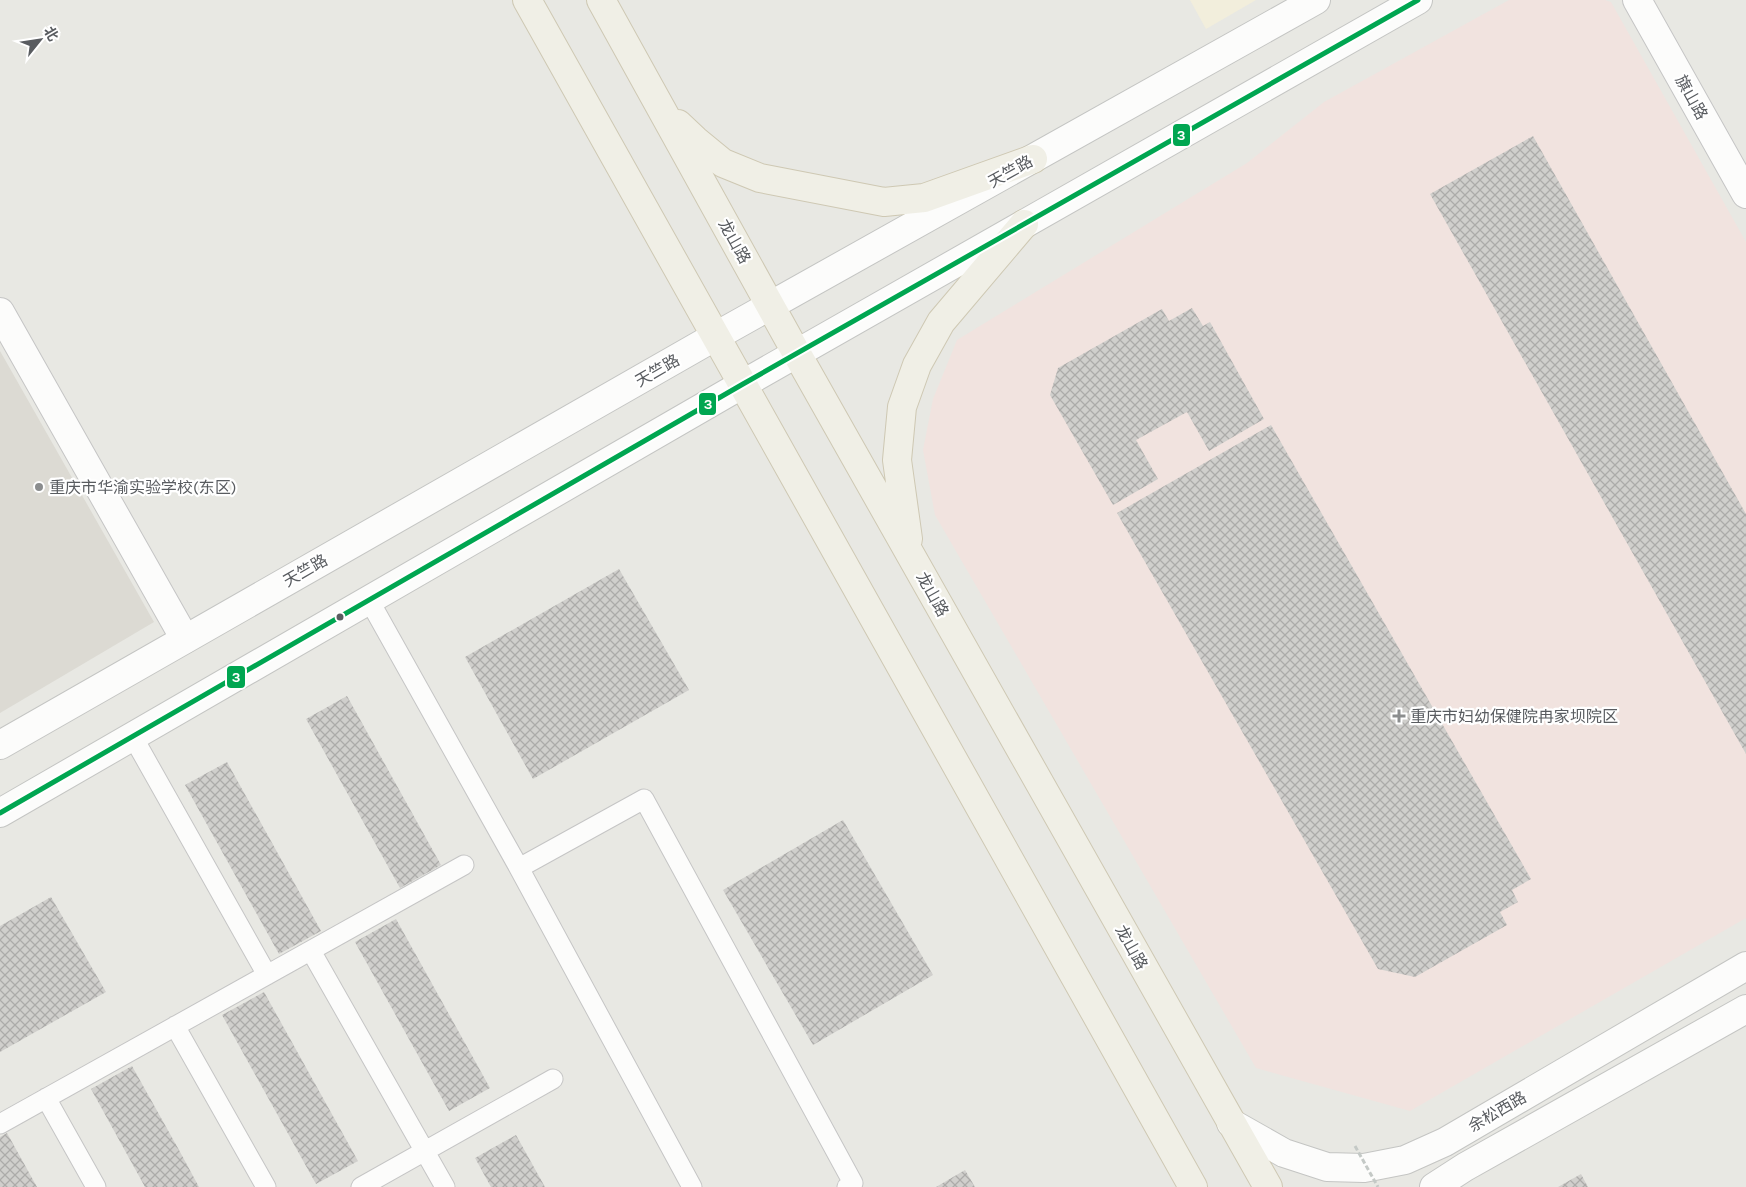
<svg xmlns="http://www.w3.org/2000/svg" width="1746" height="1187" viewBox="0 0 1746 1187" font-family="Karla,'Noto Sans SC',sans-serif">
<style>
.commercial{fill:#f2eedc}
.education{fill:#dcdad3}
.medical{fill:#f1e3df}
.building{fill:url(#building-cross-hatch)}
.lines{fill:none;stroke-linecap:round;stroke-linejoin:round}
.service-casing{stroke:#c5c5c5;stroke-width:21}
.minor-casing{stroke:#c5c5c5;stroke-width:30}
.tertiary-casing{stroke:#c5c5c5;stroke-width:30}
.secondary-casing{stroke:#c4c5c3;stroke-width:30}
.primary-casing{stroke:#cec8b3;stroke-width:30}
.service{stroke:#fcfcfb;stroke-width:19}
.minor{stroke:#fcfcfb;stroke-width:28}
.tertiary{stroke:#fcfcfb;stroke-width:28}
.secondary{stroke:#fcfcfb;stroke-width:28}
.primary{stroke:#f0efe6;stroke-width:28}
.path-bridge{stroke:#c4c9c6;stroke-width:3;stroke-dasharray:5 2.5;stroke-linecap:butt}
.bus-1-casing{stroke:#fff;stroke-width:9}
.bus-1{stroke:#00a651;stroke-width:5}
.poi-dot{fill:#8b8d8e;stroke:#fff;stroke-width:2}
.bus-dot{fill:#595c60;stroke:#fff;stroke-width:2}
.labels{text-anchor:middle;stroke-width:4.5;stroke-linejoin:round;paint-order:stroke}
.street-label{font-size:16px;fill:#595c60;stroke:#fff}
.poi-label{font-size:16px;fill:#595c60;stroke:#fff;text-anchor:start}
.line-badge{stroke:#fff;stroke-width:2}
.badge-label{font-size:14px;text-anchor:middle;font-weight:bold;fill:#fff}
</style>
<defs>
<pattern id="building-cross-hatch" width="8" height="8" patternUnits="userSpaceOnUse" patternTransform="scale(1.25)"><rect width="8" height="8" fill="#d0cfcc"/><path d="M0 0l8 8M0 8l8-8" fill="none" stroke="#acaba9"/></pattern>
</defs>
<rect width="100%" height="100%" fill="#e8e8e3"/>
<path class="commercial" d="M1190 0H1256L1206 29Z"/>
<path class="education" d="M0 351 154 622 0 713Z"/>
<path class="medical" d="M1509 0H1605L1611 2 1746 242V918L1410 1111 1256 1068 935 515 923 450 933 399 957 340 1247 163 1324 102Z"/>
<path class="building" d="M1533 136 1746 514V754L1430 194Z
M1192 308 1203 326 1210 322 1264 419 1209 451 1187 412 1136 440 1158 479 1113 505 1050 395 1058 368 1162 309 1169 321Z
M1271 425 1531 879 1512 890 1518 902 1500 912 1507 925 1415 977 1378 969 1117 513Z
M619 569 689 690 533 779 465 657Z
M347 696 441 865 400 888 306 719Z
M227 762 321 931 279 954 185 785Z
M843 820 933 975 813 1045 723 890Z
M51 897 106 992 0 1052V926Z
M396 919 490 1088 449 1111 355 942Z
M264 992 358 1161 316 1184 222 1015Z
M132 1066 179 1150 199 1187H145L91 1089Z
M7 1133 37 1187H0V1137Z
M516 1135 545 1187H491L475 1158Z
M965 1170 975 1187H936Z
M1581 1174 1588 1187H1558Z"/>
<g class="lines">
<defs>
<path id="service" d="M369 600 519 868 692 1187
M133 737 267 975
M519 868 644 799 853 1183 847 1187
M311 951 445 1187
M175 1026 266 1187
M46 1098 96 1187
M0 1124 464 865
M361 1187 553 1079"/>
<path id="minor" d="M0 312 185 639"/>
<path id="tertiary" d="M1637 0 1746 194"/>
<path id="secondary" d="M0 745 716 336 1316 0
M0 813 743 384 1418 0
M1231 1123 1284 1153 1327 1167 1364 1168 1405 1160 1445 1142 1746 966
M1434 1187 1465 1167 1746 1009"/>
<path id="primary" d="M527 0 1193 1187
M601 0 797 354 1268 1187
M678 124 695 140 723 163 760 178 884 202 924 198 1033 159
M908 539 897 460 902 407 917 365 941 322 1024 224"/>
</defs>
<use href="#service" class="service-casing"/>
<use href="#minor" class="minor-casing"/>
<use href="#tertiary" class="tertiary-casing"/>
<use href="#secondary" class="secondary-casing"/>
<use href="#primary" class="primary-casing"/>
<use href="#service" class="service"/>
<use href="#minor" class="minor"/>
<use href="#tertiary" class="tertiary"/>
<use href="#secondary" class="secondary"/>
<use href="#primary" class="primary"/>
<path class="path-bridge" d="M1355 1146 1378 1187"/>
<defs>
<path id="bus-1" d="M0 813 743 384 1418 0"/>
</defs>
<use href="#bus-1" class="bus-1-casing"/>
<use href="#bus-1" class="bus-1"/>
</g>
<g class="poi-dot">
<circle cx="39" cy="487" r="5"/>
<path d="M1396.5 708.5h5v5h5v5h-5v5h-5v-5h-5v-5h5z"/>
</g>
<circle class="bus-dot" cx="340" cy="617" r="4.5"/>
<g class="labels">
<g class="street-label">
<text transform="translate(1692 97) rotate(61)" y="6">旗山路</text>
<text transform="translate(1010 171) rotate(-29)" y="6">天竺路</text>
<text transform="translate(735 241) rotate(61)" y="6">龙山路</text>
<text transform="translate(657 370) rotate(-30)" y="6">天竺路</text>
<text transform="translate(305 570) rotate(-30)" y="6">天竺路</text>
<text transform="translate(933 594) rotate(61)" y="6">龙山路</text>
<text transform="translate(1132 947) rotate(61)" y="6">龙山路</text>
<text transform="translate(1497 1111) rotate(-30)" y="6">余松西路</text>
</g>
<g class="poi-label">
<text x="49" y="493">重庆市华渝实验学校(东区)</text>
<text x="1410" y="722">重庆市妇幼保健院冉家坝院区</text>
</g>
</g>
<g class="line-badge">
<rect x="1172" y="123" width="19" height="24" rx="5" fill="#00a651"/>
<rect x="698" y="392" width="19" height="24" rx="5" fill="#00a651"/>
<rect x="226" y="665" width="20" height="24" rx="5" fill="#00a651"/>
</g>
<g class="badge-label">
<text x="1181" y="140">3</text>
<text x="708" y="409">3</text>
<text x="236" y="682">3</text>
</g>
<g transform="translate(40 40) rotate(60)" stroke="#ffffff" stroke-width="4" paint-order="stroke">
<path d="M0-4L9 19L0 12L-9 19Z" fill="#595c60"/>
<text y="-8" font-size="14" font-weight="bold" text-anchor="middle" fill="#595c60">北</text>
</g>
</svg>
